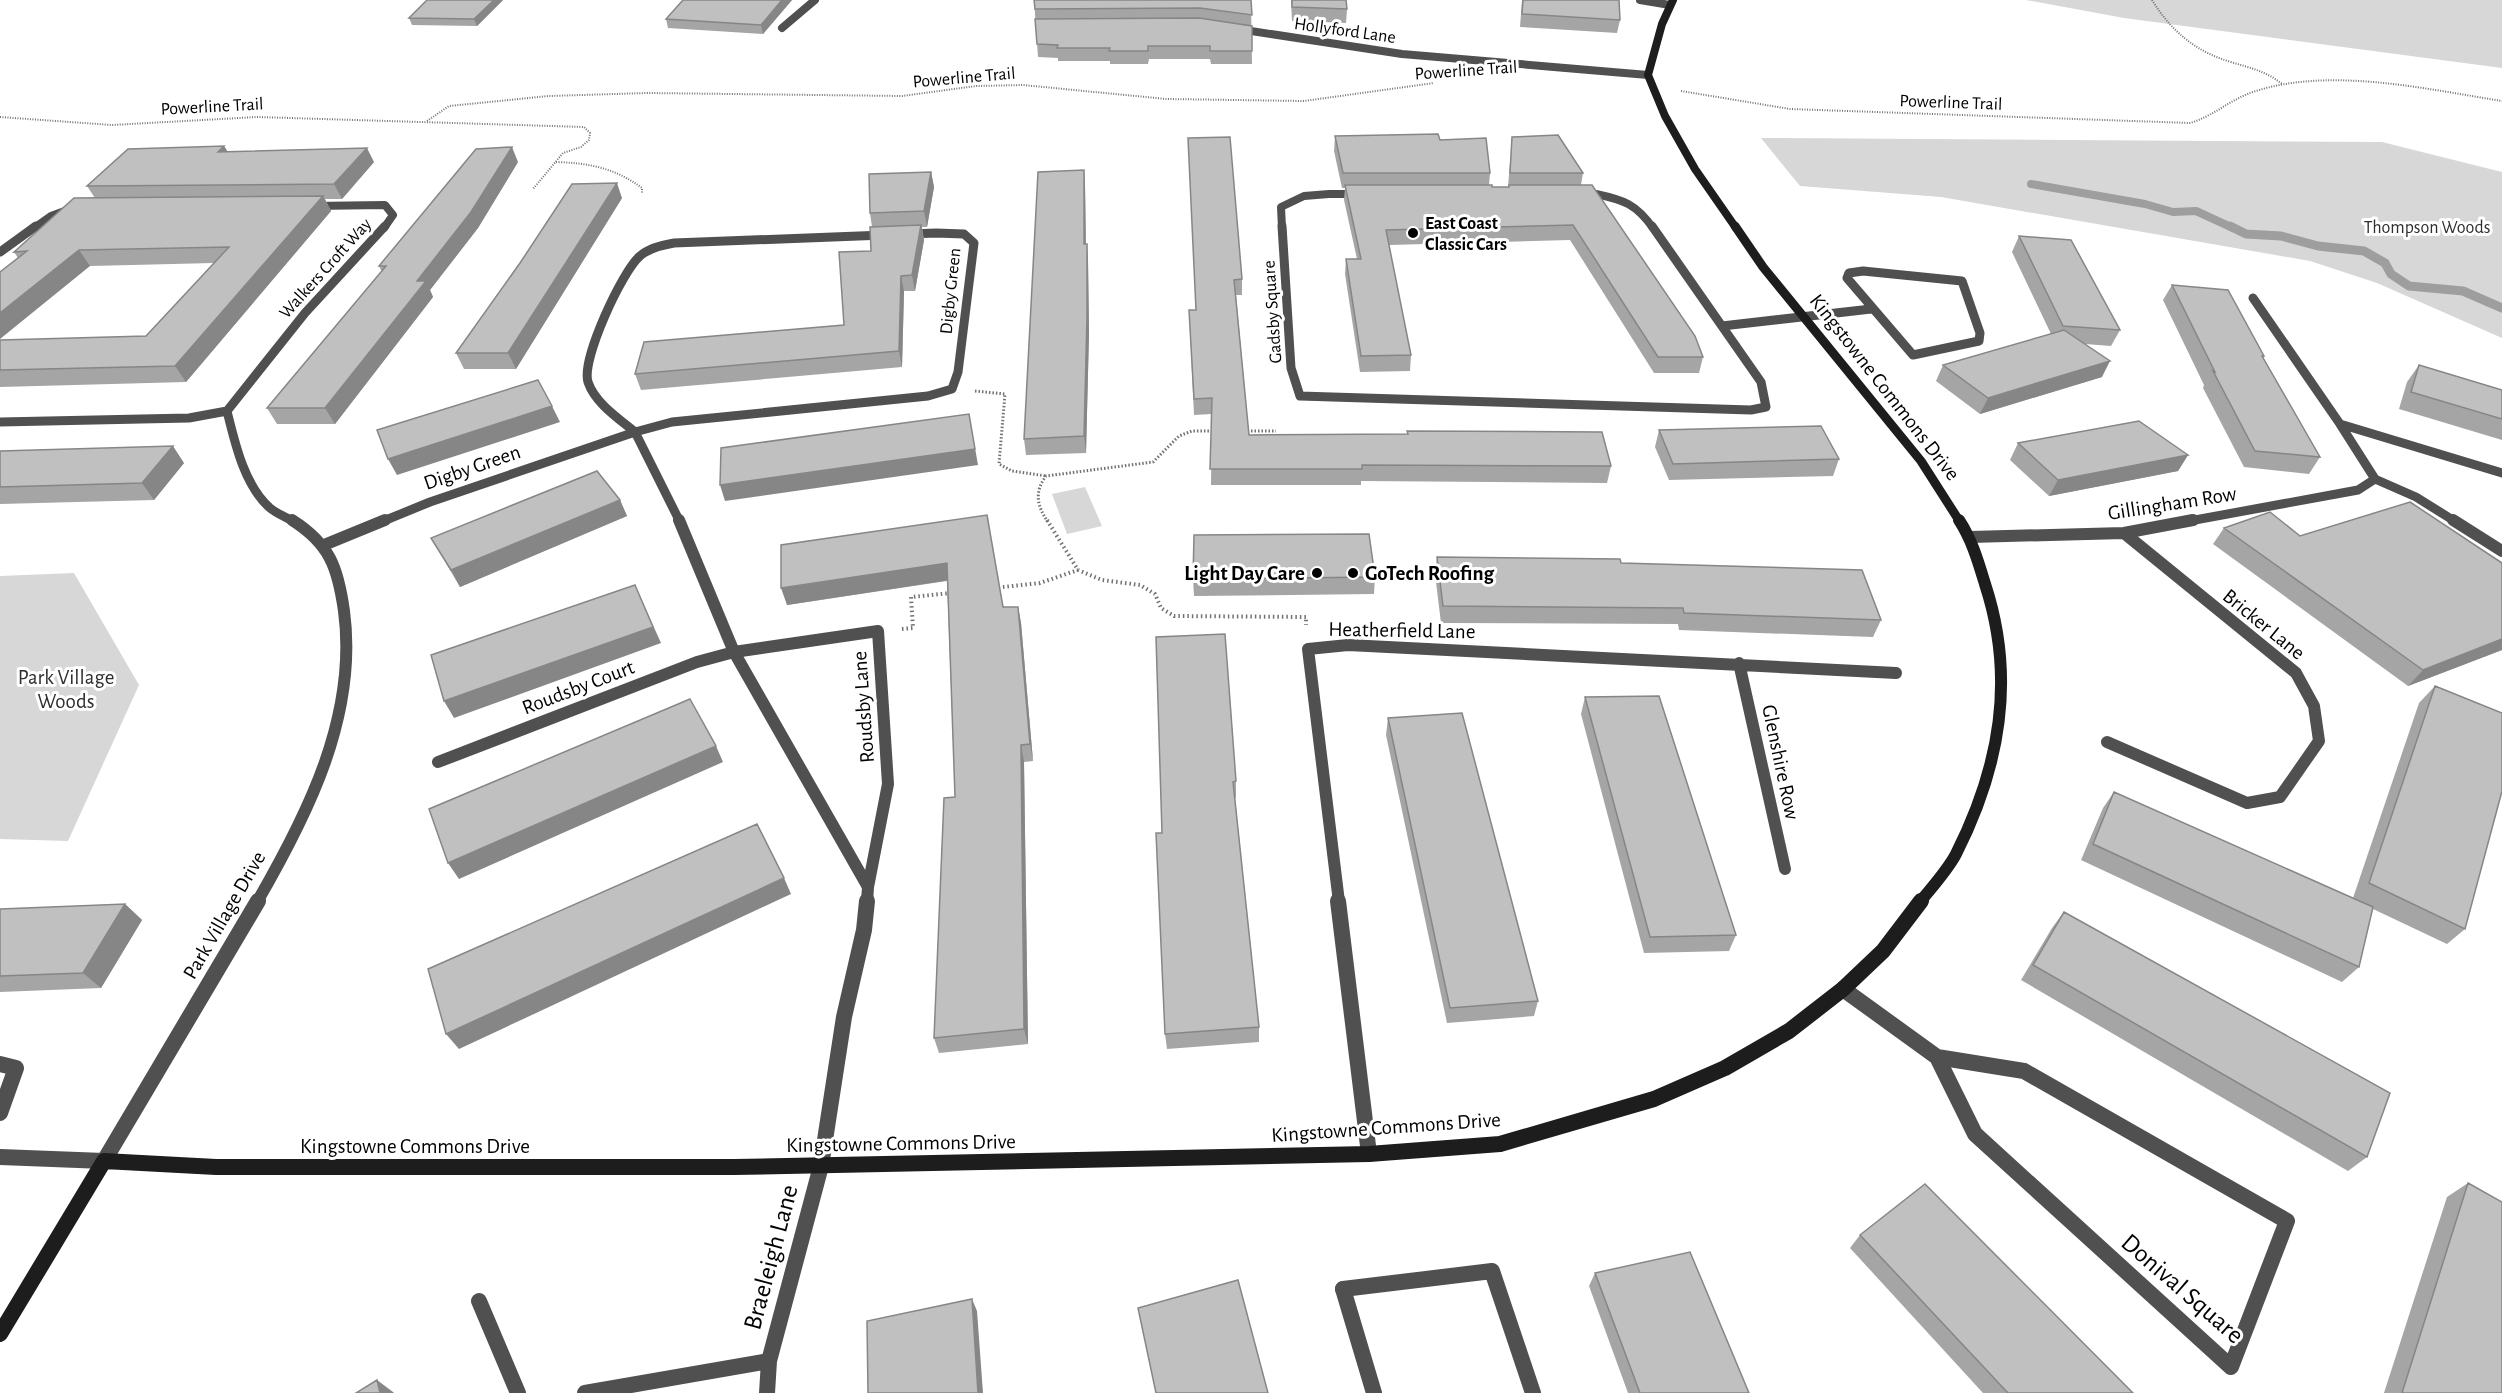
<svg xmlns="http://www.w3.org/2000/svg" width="2502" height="1393" viewBox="0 0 2502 1393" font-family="'Alegreya Sans',sans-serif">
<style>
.green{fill:#d7d7d7}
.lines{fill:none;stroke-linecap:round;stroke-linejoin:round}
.stream-far1{stroke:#9e9e9e;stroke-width:8}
.stream{stroke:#9e9e9e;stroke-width:9}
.path-far2{stroke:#727272;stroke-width:2;stroke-dasharray:1 1.5;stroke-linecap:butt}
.path-far1{stroke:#727272;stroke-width:3;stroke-dasharray:1.5 2;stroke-linecap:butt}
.path{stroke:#727272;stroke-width:4;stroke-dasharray:1.5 3;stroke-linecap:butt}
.lane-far1{stroke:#505050;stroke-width:8}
.lane{stroke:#505050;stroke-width:16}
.street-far3{stroke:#505050;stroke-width:8}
.street-far2{stroke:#505050;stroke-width:9}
.street-far1{stroke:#505050;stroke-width:12}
.street{stroke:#505050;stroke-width:16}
.secondary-far3{stroke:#1d1d1d;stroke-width:8}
.secondary-far2{stroke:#1d1d1d;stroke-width:9}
.secondary-far1{stroke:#1d1d1d;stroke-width:12}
.secondary{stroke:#1d1d1d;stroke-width:16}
.wall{fill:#a5a5a5}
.shaded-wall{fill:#868686}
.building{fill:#c0c0c0;stroke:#868686;stroke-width:1.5}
.poi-dot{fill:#000;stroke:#fff;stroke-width:2}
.labels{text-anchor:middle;stroke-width:6;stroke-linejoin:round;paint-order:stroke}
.far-street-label{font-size:18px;fill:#000;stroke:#fff}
.far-poi-label{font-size:18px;font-weight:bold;fill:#000;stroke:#fff;text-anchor:start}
.far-park-label{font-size:18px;fill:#2e2e2e;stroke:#fff}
.street-label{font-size:21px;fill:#000;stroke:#fff}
.poi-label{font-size:21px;font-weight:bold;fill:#000;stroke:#fff;text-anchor:end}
.park-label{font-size:21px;fill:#2e2e2e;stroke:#fff}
.near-street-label{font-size:26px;fill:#000;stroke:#fff}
</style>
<rect width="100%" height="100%" fill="#fff"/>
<path class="green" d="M2026 0H2502V68L2124 18Z
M1761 138 2382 142 2502 172V338L2377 283 2310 261 1941 197 1800 186Z
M1085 487 1102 526 1067 534 1052 494Z
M74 573 139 685 68 841 0 839V576Z"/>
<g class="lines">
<path class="stream-far1" d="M2031 184 2145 204 2173 212 2196 211 2233 228"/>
<path class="stream" d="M2230 226 2246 234 2281 236 2318 246 2364 251 2385 263 2391 274 2409 286 2463 291 2502 308"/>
<path class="path-far2" d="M2152 0C2171 31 2196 52 2231 62 2250 68 2266 71 2282 84
M1681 91 1790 109 2190 123C2214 116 2232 98 2256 91 2331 67 2426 89 2502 101
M0 117 112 125 257 117 584 127 590 133 589 140 581 147 563 153 533 189
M427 121 449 106 549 96 647 93 902 96 976 86 1023 85 1166 99 1304 101 1434 83
M556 162C589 163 615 168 642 188V194"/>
<path class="path-far1" d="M975 391 1005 394 999 464 1012 471 1046 476
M1244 431H1276
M1048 522C1037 506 1034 492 1046 476L1153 462 1179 436 1192 431H1216"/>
<path class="path" d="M1047 520 1078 570 1102 580 1140 585 1155 594 1161 608 1174 616 1306 617V625
M994 588 1040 583 1078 570
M902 629 913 628 911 597 951 593"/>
<path class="lane-far1" d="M782 28 815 0"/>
<path class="lane" d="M1343 1289 1492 1271 1533 1393"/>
<path class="street-far3" d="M1640 0 1670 5
M1238 29 1402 54 1648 75
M312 206 385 205 393 215 384 228
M34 228 51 216 70 209
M1282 228 1281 207 1304 196 1329 194H1596C1624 200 1636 204 1653 228"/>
<path class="street-far2" d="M1282 226 1291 368 1300 396 1751 410 1766 407 1761 382 1652 226
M936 233 964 234 974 243 958 372 952 389 928 396 672 422 635 432C618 418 595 403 588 382 581 360 622 271 640 256 649 248 662 245 674 243Z
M0 252 36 226
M1863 271 1962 281 1980 333 1979 341 1913 355 1847 278 1849 273Z
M2253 298 2340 424 2502 473
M1722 326 1871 309
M227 411C235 443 244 485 270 508 277 514 286 517 294 522
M0 422 189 418 227 411 305 313 385 226
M2340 424 2375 479
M381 522 430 502 635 432 680 522
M2184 522 2358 490 2375 479 2416 497 2456 522"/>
<path class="street-far1" d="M679 520 734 652 868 887 867 902
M2453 520 2502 551
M1970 537 2124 533 2193 520
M324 545 385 520
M1739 663 1785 869
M2107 742 2247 803 2280 797 2319 741 2314 706 2296 673 2124 533
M438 762 697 662 734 652 878 631 888 784 868 887
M257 902C308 814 358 715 344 611 338 568 330 544 292 520
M1339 902 1308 649 1348 645 1896 673"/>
<path class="street" d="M1338 901 1369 1154
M1843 989 1937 1057
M1937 1057 2024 1071 2287 1221 2231 1367 1975 1134Z
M0 1064 16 1068 0 1113
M0 1157 104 1161 258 901
M1343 1289 1374 1393
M479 1301 518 1393
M585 1393 769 1361 821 1166 844 1017 864 930 867 901
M767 1393 769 1361"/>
<path class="secondary-far3" d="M1673 0 1662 24 1648 75 1665 116 1695 169 1736 228"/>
<path class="secondary-far2" d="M1735 226 1763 267 1921 461 1960 522"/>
<path class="secondary-far1" d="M1920 902C1932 887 1947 871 1956 854 2000 767 2016 678 1985 584 1978 561 1972 540 1959 520"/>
<path class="secondary" d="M0 1334 104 1161 216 1167H734L1369 1154 1500 1144 1654 1099 1725 1068 1789 1031 1843 989 1883 951 1921 901"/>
</g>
<path class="wall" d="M503 0 477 26 412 25 409 18Z
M683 0H792L763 34 668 28 666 19Z
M1034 0H1251L1252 64H1211L1210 59H1149L1148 64H1110V61H1058V58L1038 57Z
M1291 0H1346L1347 9 1346 23 1292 21Z
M1522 0H1619L1620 20 1617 33 1520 27Z
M1335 136 1440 140 1490 173 1489 185 1492 187H1508L1512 137 1583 173 1581 185 1703 357 1699 373H1654L1570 240 1389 245 1411 355 1410 371 1360 372 1345 274 1346 259H1357L1344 200 1345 188H1342L1334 151Z
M1188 138 1242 279V295H1236L1249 435 1407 434V431L1611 466 1607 483 1361 481V485H1211L1212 414 1194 415 1189 310H1196Z
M224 146 228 152 374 162 342 199H325L331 211 186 382 0 387V340L146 336 214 263 90 266 18 258 14 252 95 198 87 186Z
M518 162 478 228 430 290 433 297 335 424H277L267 408 382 272 379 266Z
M1084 170 1085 185 1086 244H1087L1088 260 1089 333 1086 453 1026 455 1024 439Z
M931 172 934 187 927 227H922L924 240 915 291H904L902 367 641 390 635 374 844 325 871 251 872 227 870 213Z
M622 198 516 369H464L456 353Z
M2019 236 2120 330 2111 346 2085 344 2102 377 1980 414 1936 381 1943 365 2051 334 2012 252Z
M2172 285 2264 356 2263 359 2320 457 2309 474 2244 467 2203 388 2204 385 2163 300Z
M2419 365 2502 390V440L2399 409 2407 382Z
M1659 430 1839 459 1833 476 1669 480 1655 447Z
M2018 443 2188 455 2178 471 2049 496 2010 460Z
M0 451 184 463 154 500 0 504Z
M620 500 627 516 460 587 431 538Z
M987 515 1003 607H1018L1021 623 1033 761 1024 762 1028 1044 939 1053 934 1038 955 797 947 581 787 605Z
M2224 528 2300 536 2502 563V650L2408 686 2213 544Z
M1437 557 1621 563 1881 620 1873 637 1679 630 1678 624 1441 623 1435 574Z
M1375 577 1374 594 1194 596 1193 579Z
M1156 637 1236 781V798H1235L1259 1027V1042L1167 1049 1165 1034 1162 833Z
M2435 686 2465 929 2447 944 2373 909 2359 967 2342 982 2081 860 2103 808 2114 792 2353 898 2419 703Z
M1585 697 1736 935 1729 951 1644 953 1581 714Z
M1388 718 1538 1001 1534 1016 1447 1023 1386 735Z
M125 904 142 920 101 988 0 992V909Z
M2064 912 2367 1157 2348 1171 2021 980 2052 928Z
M2468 1183 2502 1393H2384L2447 1197Z
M1860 1235 2133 1393H1983L1850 1248Z
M1595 1273 1749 1393H1628L1589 1286Z"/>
<path class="shaded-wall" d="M494 0H503L477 26 474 19Z
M782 0H792L763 34 761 25Z
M224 146 233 161 218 152Z
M512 147 518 162 478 228 430 290 433 297 335 424 325 408Z
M367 148 374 162 342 199 334 184Z
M1084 170 1085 185 1086 260 1084 244Z
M931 172 934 187 927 227 924 211Z
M617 183 622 198 516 369 508 353Z
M323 196 331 211 186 382 175 366Z
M921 225 924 240 915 291 912 275Z
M1087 244 1088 260 1089 333 1086 453 1084 436Z
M79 250 90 266 0 339V313Z
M901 276 904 291 902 367 899 351Z
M2110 361 2102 377 1980 414 1988 398Z
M552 406 560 422 397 475 388 459Z
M969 414 978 465 725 501 720 485Z
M173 446 184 463 154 500 142 483Z
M2188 455 2178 471 2049 496 2058 480Z
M620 500 627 516 460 587 451 570Z
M947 563 950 580 787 605 781 588Z
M635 585 661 643 454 718 444 701Z
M1018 607 1021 623 1033 761 1030 744Z
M2502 639V650L2408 686 2423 670Z
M1021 745 1024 762 1028 1044 1024 1029Z
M716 746 723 762 459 879 448 863Z
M784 878 791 894 459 1049 446 1034Z
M125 904 142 920 101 988 83 973Z
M972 1299 977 1311 983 1393H978Z
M377 1380 393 1392 394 1393H380Z"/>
<path class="building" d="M427 0H494L474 19 409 18Z
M683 0H782L761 25 666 19Z
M1034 0H1251L1252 15 1200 8 1035 9Z
M1292 0H1346L1347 9 1292 7Z
M1523 0H1619L1620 20 1522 14Z
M1199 18 1252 26V51H1210V46H1148V51H1109L1110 48H1057L1058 45 1037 44 1035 19Z
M1438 134 1440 140 1486 138 1490 173H1343L1335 136Z
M1558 135 1583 173H1510L1512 137Z
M1230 137 1242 279 1234 280 1249 435 1408 434 1407 431 1602 432 1611 466 1362 465V469H1210L1212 398 1194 399 1189 310H1196L1188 138Z
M224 146 218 152 367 148 334 184 87 186 128 149Z
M512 147 471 212 417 281H426L325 408H267L386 266H379L476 149Z
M1084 170V244H1087V317L1084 436 1024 439 1038 172Z
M931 172 924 211 870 213 869 174Z
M617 183 508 353H456L520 263 572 184Z
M1345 185H1492V187H1509V185H1592L1695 336 1703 357H1658L1573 225 1386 230 1411 355 1361 356 1346 259H1361Z
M323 196 175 366 0 370V340L146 336 229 247 79 250 0 313V272L27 251 14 252 74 198Z
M921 225 912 275 901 276 899 351 635 374 644 342 844 325 839 252 871 251 870 227Z
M2019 236 2071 240 2120 330 2063 326Z
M2172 285 2228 290 2264 356H2262L2320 457 2255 451 2213 371 2215 372Z
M2064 330 2110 361 1988 398 1943 365Z
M2419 365 2502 390V419L2411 392Z
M538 380 552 406 388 459 377 430Z
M969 414 975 449 720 485 721 448Z
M2139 421 2188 455 2058 480 2018 443Z
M1821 426 1839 459 1673 464 1659 430Z
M173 446 142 483 0 487V451Z
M597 471 620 500 451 570 431 538Z
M2410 502 2502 563V639L2423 670 2224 528 2270 512 2300 536Z
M987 515 1003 607H1018L1030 744 1021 745 1024 1029 934 1038 944 798 955 797 947 563 781 588V545Z
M1369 534 1375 577 1193 579 1194 535Z
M1437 557 1620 559 1621 563 1862 570 1881 620 1684 613 1683 608 1443 606Z
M635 585 653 627 444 701 431 655Z
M1225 634 1236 781 1233 782 1259 1027 1165 1034 1156 833H1162L1156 637Z
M2435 686 2502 713V791L2465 929 2369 883Z
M1659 696 1736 935 1650 937 1585 697Z
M690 699 716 746 448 863 429 809Z
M1462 713 1538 1001 1450 1008 1388 718Z
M2114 792 2373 907 2359 967 2093 844Z
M757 824 784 878 446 1034 428 969Z
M125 904 83 973 0 976V909Z
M2064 912 2390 1093 2367 1157 2033 965Z
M2468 1183 2502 1202V1393H2402Z
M1925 1184 2133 1393H2008L1860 1235Z
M1690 1252 1749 1393H1640L1595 1273Z
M1238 1280 1268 1393H1156L1138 1308Z
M972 1299 978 1393H868L867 1321Z
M377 1380 380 1393H356Z"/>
<g class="poi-dot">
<circle cx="1413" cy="233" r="6"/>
<circle cx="1317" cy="573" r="6"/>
<circle cx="1353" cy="573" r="6"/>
</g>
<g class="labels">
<g class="far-street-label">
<text transform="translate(1345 30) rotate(8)" y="6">Hollyford Lane</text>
<text transform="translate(1466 70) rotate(-4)" y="6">Powerline Trail</text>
<text transform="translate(964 77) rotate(-5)" y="6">Powerline Trail</text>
<text transform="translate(1951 102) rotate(2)" y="6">Powerline Trail</text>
<text transform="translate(212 106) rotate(-3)" y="6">Powerline Trail</text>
<text transform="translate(325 268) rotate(-48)" y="6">Walkers Croft Way</text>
<text transform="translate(950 291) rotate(-84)" y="6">Digby Green</text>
<text transform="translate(1272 312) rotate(-94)" y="6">Gadsby Square</text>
</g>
<g class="far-poi-label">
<text x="1425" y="229">East Coast<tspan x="1425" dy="21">Classic Cars</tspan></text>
</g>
<g class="far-park-label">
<text x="2427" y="233">Thompson Woods</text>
</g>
<g class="street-label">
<text transform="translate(1885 387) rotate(52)" y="7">Kingstowne Commons Drive</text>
<text transform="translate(472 467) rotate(-19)" y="7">Digby Green</text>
<text transform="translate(2172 503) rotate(-9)" y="7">Gillingham Row</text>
<text transform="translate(2264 624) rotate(39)" y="7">Bricker Lane</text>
<text transform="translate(1402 630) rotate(1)" y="7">Heatherfield Lane</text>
<text transform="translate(578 687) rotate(-21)" y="7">Roudsby Court</text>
<text transform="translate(863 707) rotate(-94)" y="7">Roudsby Lane</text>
<text transform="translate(1781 762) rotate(78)" y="7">Glenshire Row</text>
<text transform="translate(224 915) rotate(-60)" y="7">Park Village Drive</text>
<text transform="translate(1386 1127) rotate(-4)" y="7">Kingstowne Commons Drive</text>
<text transform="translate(901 1143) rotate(-1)" y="7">Kingstowne Commons Drive</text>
<text x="415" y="1153">Kingstowne Commons Drive</text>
</g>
<g class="poi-label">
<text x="1305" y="580">Light Day Care</text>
<text x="1365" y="580" text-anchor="start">GoTech Roofing</text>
</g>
<g class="park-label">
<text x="66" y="684">Park Village<tspan x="66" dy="24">Woods</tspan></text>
</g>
<g class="near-street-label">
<text transform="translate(770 1257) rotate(-75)" y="9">Braeleigh Lane</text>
<text transform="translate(2183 1288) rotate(41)" y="9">Donival Square</text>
</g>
</g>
</svg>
